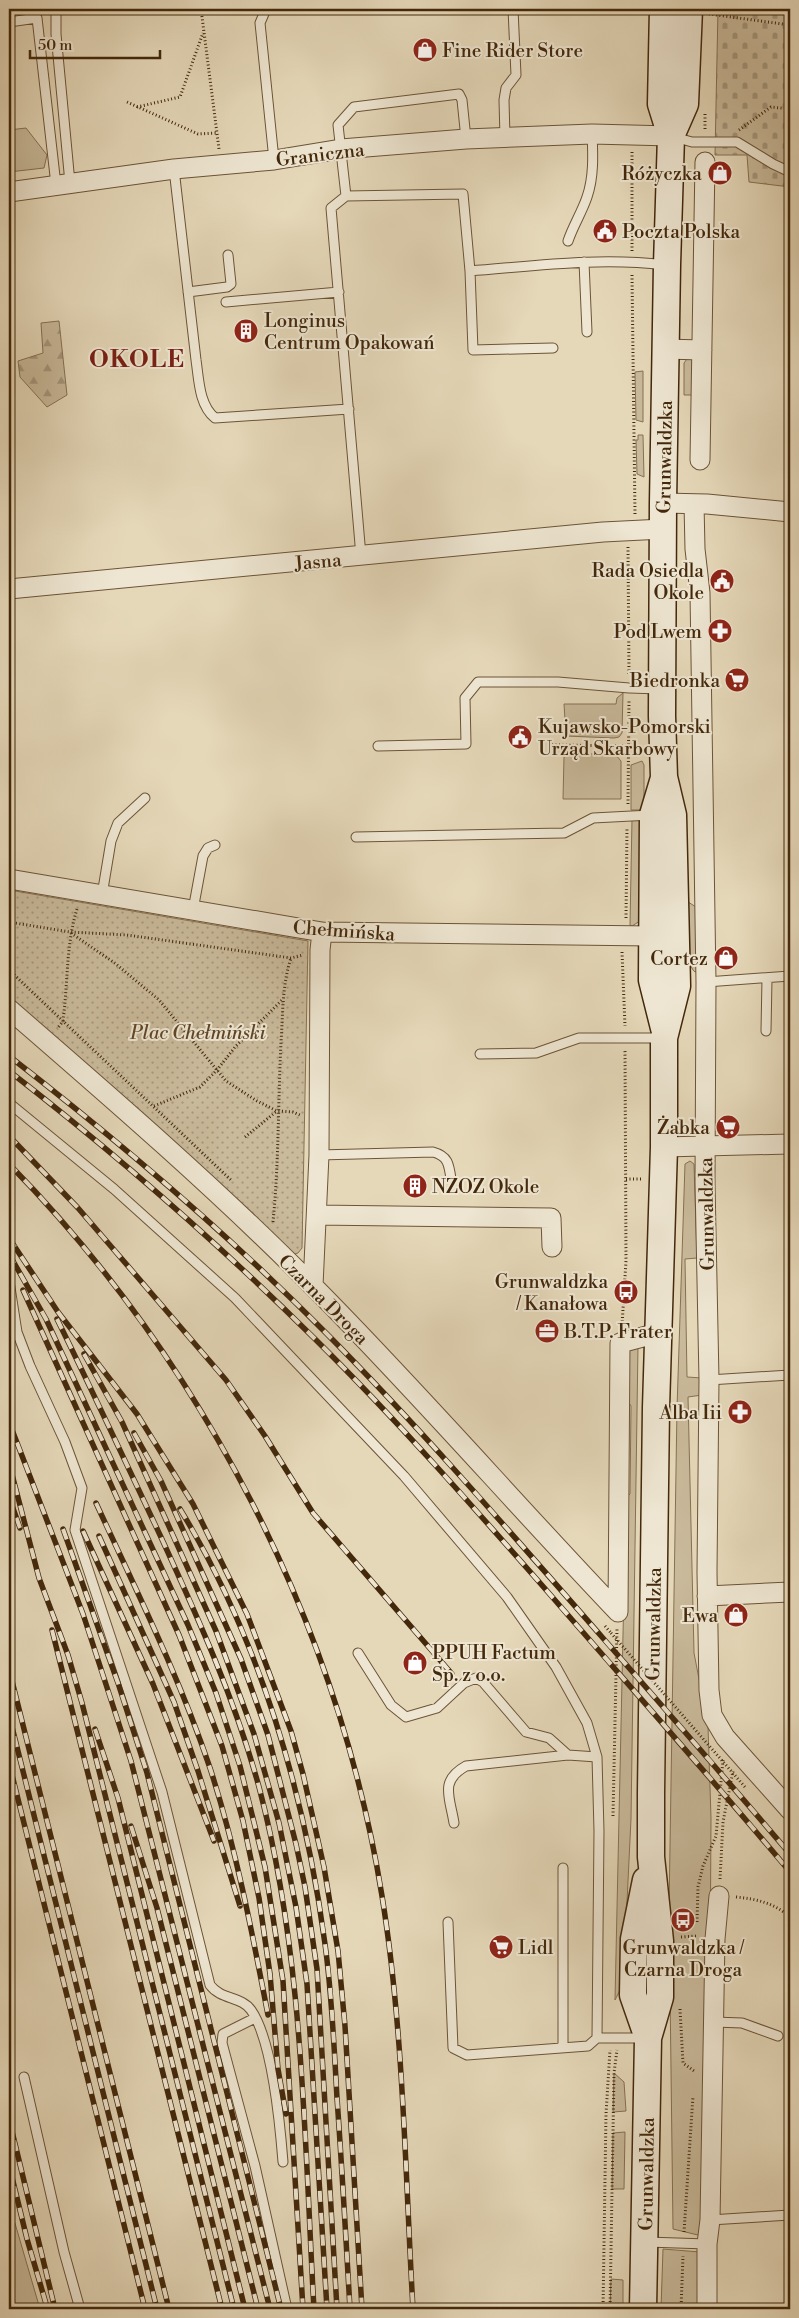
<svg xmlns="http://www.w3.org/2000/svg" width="799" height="2318" viewBox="0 0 799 2318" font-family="'Libre Bodoni',serif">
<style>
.green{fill:#c9ba9b;stroke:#867153}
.forest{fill:url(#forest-firs);stroke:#867153}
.cemetery{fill:url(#cemetery-stones);stroke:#867153}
.park{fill:url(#park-dots);stroke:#867153}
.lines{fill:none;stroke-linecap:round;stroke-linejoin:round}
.service-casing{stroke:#6c5436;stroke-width:11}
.minor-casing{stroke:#6c5436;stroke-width:21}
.secondary-casing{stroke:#43280b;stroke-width:29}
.path{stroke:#43280b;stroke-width:3;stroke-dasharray:1 2.5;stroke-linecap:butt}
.service{stroke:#eee6d2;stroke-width:9}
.minor{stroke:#eee6d2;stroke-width:19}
.secondary{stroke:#eee6d2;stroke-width:26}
.rail-casing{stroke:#43280b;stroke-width:5.5}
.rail{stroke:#eee6d2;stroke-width:4;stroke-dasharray:11;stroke-linecap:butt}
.path-bridge{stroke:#43280b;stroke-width:3;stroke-dasharray:1 2.5;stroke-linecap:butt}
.labels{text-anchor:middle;stroke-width:4;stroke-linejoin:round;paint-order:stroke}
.poi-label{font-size:19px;fill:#43280b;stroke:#eee6d2;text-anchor:end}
.street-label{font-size:19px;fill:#43280b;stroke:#eee6d2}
.park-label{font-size:19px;font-style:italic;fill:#5e4528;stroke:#eee6d2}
.district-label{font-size:24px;font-weight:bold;letter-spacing:1px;fill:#7a1f14;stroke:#eee6d2}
</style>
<defs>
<pattern id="forest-firs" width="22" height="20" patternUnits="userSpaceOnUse" patternTransform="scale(1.25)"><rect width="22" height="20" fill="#c9ba9b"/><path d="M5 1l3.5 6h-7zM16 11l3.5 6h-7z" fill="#a5977d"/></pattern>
<pattern id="cemetery-stones" width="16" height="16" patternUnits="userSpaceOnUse" patternTransform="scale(1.25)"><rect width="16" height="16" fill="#c9ba9b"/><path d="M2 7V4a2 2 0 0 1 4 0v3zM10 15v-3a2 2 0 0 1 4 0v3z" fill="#a5977d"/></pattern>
<pattern id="park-dots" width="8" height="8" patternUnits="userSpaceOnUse" patternTransform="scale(1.25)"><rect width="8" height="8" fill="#c9ba9b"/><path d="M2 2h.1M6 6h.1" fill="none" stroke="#a5977d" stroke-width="1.8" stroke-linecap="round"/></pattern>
</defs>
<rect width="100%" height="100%" fill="#e5d8b9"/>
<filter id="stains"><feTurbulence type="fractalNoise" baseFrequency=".004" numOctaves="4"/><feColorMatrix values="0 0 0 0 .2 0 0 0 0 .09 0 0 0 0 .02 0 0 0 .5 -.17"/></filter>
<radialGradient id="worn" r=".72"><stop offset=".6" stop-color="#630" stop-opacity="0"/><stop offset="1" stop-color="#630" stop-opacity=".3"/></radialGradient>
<path class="green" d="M26 128 47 155 44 168 9 172V130Z
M691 358 694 361V395H684V363L687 359Z
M643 371V422L636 420 635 372Z
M638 435H643L644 477 637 474 636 440H638Z
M623 693 622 733 619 737 614 738 566 736 564 704H616L617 698Z
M615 754 621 761V799H563L564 757 569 754Z
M642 761 644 765V806L640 810H631V765Z
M640 818V921L632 926 630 925 632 819Z
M685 900 696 907 697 971 695 972C684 964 685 915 685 900Z
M690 1161 694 1164 697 1258 685 1259 687 1377 702 1378V1395L688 1397 694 1653 708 1726 711 1818 710 1983 702 2236 673 2229 669 1910 677 1408 685 1164Z
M638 1345 631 1819 623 1984 615 2000 626 1498 630 1494 631 1406 628 1401 629 1349Z
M614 2073 624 2082 626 2111 613 2112Z
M625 2132 624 2189H612L613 2133Z
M9 2213H12L40 2309H9Z
M663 2249 700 2252 699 2309H661Z
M611 2279 623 2280V2309H610Z"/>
<path class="forest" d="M59 321 67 395 47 407 20 377 18 361 43 353 41 323Z"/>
<path class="cemetery" d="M718 9H790V187L749 182 747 155H715Z"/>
<path class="park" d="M9 890 308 941 302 1248 298 1253 291 1255 9 1009Z"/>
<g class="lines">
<defs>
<path id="service" d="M59 9 56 14V34L70 183
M266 9 260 23 274 160
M9 22 37 18 56 185
M674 137 692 142H737L773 164 790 172
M505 138 504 100 506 88 516 75 513 9
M174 169 196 360C199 380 199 405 215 418L349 409
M346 196 463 194 470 271 473 350 553 348
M568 241C573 226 582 212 587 197 594 177 593 154 592 134
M584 262 587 332
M470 271C535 266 600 257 664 265
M188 292 227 287 231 284 228 255
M226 302 339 292
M361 556 331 208 346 196 338 125 354 107 459 94 462 100 466 139
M378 746 466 744 465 698 478 682H558L629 688 660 689
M356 837 564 833 593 818 651 815
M102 895 111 841 118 823 145 798
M193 910 203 856 208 848 215 845
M706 982 790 976
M766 1031 767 979
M480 1054 536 1053 579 1038H661
M9 1103 114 1189 235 1298 404 1476 507 1597 556 1667 587 1723 597 1757 599 1831 597 2038H646
M319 1155 433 1152C448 1156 449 1164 451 1179
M9 1281 17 1332 30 1366 65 1442 82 1488 75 1530 162 1792 210 1985C221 2000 241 1996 251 2010 272 2040 280 2124 283 2162
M709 1380 790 1375
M358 1653 391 1705 406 1717 437 1708 464 1683 476 1678 483 1682 526 1732 549 1738 568 1755
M454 1823C450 1797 439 1781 466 1766L568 1755 597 1757
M448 1922 453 2048 467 2055 588 2046 597 2038
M255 2018 223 2034 222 2043 255 2166 287 2309
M714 2022 742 2023 778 2036
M563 2046V1868
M24 2077 64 2252 80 2309
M710 2220 790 2215
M647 2242 707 2244"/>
<path id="minor" d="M9 192 174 169 274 160 341 149 466 139 592 134 671 136
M665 349 702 350
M700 460 705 162
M663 503 707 504 790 512
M694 504 695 549 700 593 706 982 705 1182 709 1380 707 1572 709 1690 712 1715 725 1737 790 1810
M9 589 603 532 663 529
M9 879 322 932 652 936
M9 1009C113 1099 218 1190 315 1288 419 1393 516 1505 618 1612
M664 1147 790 1144
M317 1215 551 1218 552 1247
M313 1286 319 1155 320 950 322 932
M707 1596 790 1592
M618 1612 620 1343 658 1333
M707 2309V2244L710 2220 715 1939 719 1896"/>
<path id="secondary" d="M663 9 661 104 671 136
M664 778 653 815 652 980 664 1028
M646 1880 634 1939 633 1995 648 2038
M643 2309 648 2038 660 1997V1941L651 1857V1793L656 1408 664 1147V1038L677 986 673 815 664 777 662 716 663 503 667 265 671 136 685 104 689 9"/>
</defs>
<use href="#service" class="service-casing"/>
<use href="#minor" class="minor-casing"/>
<use href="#secondary" class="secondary-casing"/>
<path class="path" d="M201 9 219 149
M709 14 790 25
M127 102 198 134 216 133
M137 107 180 97 203 33
M705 114V131
M739 130 771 107 790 109
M632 251V152
M632 275 635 514
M628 547 629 676
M552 745 629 746
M628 804 629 700
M77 909C66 944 68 983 63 1021L232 1181
M626 918 627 827
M9 922 70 932 127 935 291 958 303 955
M71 933 116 964 159 1000 226 1081 257 1101 277 1111 293 1112 302 1116
M622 952 625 1026
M9 970 63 1021 57 1029
M154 1106 200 1087 217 1070 235 1047 283 999
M245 1137 277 1111
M626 1179H642
M273 1222C279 1162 278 1102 281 1042 283 1014 282 985 291 958
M622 1325 626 1261 625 1049
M605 1626 611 1633
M613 1816 617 1628
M720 1879 723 1822 733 1771
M736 1897C757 1899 774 1903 790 1917
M697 1922 698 1887 703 1866 716 1836 723 1760
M681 1937 697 1936
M680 2009 683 2063 694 2071
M684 2232 693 2096
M603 2309 606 2114 610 2050
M610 2309 614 2073 617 2050
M681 2309 683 2256"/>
<use href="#service" class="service"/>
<use href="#minor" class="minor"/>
<use href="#secondary" class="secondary"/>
<defs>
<path id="rail" d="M9 1056C120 1142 227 1233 326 1333 423 1431 512 1534 602 1637 665 1709 728 1781 790 1854
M9 1071C116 1154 218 1243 314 1338 398 1421 476 1510 554 1599 633 1690 713 1780 790 1872
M9 1136 78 1208 226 1380 265 1436 313 1513 452 1674
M9 1164C202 1361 338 1623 382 1896 404 2032 405 2172 413 2309
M9 1238 58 1312 137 1414 193 1504 247 1614 291 1731 303 1774 324 1867 338 1951 345 2026 362 2309
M9 1254 46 1319 188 1625 216 1693 240 1766 265 1867 283 1981 303 2309
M23 1290 179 1635 222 1746 243 1821 259 1898 270 1974 278 2069 286 2114
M57 1319C92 1390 126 1463 160 1535 198 1618 235 1699 259 1787 304 1957 304 2135 314 2309
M84 1354 122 1422 216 1631 254 1734 279 1823 296 1907 307 1984 327 2309
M9 1422 83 1614 131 1761 270 2309
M134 1433 161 1481 241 1659 268 1735 296 1844 305 1887 317 1969 337 2309
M9 1463 39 1578 68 1655 82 1703 234 2309
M9 1497 20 1528
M96 1503C136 1590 179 1676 210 1768 236 1848 252 1932 268 2015
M180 1509C260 1640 305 1794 325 1944 332 1995 334 2046 337 2098 342 2168 346 2239 350 2309
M63 1529 118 1683 147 1773 281 2309
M83 1531 153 1684 214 1841
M99 1536 174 1702 198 1771 240 1906
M52 1630 222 2309
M9 1669 169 2309
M9 1715 157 2309
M95 1729 118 1798 245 2309
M9 1763 145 2309
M131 1826 157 1908 258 2309
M9 2119 55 2309
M9 2165 27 2239 47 2307"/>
</defs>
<use href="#rail" class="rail-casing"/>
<use href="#rail" class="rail"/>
<path class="path-bridge" d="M611 1633 745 1787"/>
</g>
<defs>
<symbol id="shop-disc" viewBox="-11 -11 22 22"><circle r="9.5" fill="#8f2418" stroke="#eee6d2"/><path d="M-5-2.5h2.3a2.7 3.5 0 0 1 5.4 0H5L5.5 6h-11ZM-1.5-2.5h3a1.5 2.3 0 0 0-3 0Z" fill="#fff"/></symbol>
<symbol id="civic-disc" viewBox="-11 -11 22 22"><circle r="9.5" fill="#8f2418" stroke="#eee6d2"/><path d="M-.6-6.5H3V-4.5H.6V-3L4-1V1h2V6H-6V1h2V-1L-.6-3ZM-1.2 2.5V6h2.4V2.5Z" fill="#fff"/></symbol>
<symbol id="building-disc" viewBox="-11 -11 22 22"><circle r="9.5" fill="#8f2418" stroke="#eee6d2"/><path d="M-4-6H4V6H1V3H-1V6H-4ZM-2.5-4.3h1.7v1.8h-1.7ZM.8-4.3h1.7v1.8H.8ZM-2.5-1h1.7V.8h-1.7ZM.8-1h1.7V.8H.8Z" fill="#fff"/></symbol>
<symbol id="pharmacy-disc" viewBox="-11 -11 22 22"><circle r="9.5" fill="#8f2418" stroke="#eee6d2"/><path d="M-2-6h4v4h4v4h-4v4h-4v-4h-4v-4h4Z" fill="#fff"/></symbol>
<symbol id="supermarket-disc" viewBox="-11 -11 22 22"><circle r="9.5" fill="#8f2418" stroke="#eee6d2"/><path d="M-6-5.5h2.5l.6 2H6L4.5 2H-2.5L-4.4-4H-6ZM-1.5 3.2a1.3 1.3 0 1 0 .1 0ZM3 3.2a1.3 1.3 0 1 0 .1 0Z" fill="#fff"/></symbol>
<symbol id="bus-disc" viewBox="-11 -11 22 22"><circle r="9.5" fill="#8f2418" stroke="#eee6d2"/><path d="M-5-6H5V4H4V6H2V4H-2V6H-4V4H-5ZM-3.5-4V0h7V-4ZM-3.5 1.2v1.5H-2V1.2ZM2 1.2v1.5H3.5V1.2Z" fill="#fff"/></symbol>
<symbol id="office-disc" viewBox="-11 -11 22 22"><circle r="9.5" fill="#8f2418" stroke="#eee6d2"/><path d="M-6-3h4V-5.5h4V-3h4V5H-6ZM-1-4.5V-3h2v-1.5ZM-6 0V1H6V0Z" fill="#fff"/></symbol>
</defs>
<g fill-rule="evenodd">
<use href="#shop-disc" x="411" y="36" width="28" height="28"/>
<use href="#shop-disc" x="706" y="159" width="28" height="28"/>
<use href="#civic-disc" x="591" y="217" width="28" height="28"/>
<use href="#building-disc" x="232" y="317" width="28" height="28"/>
<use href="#civic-disc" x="708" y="567" width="28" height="28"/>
<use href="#pharmacy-disc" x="706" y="617" width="28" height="28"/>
<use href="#supermarket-disc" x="723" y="666" width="28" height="28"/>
<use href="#civic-disc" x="506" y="723" width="28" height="28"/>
<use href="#shop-disc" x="712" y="944" width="28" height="28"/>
<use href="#supermarket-disc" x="714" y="1113" width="28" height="28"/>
<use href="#building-disc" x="401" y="1172" width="28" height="28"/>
<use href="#bus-disc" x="612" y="1278" width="28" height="28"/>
<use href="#office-disc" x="533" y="1317" width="28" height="28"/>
<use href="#pharmacy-disc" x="726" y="1398" width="28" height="28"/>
<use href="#shop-disc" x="722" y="1601" width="28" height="28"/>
<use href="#shop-disc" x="401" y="1649" width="28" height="28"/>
<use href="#bus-disc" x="669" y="1906" width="28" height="28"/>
<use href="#supermarket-disc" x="487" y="1933" width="28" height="28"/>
</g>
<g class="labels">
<g class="poi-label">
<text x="442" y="57" text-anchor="start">Fine Rider Store</text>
<text x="702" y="180">Różyczka</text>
<text x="622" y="238" text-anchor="start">Poczta Polska</text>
<text x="264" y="327" text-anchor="start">Longinus<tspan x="264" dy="22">Centrum Opakowań</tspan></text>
<text x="704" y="577">Rada Osiedla<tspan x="704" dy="22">Okole</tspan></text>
<text x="702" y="638">Pod Lwem</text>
<text x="720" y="687">Biedronka</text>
<text x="538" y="733" text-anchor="start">Kujawsko-Pomorski<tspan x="538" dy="22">Urząd Skarbowy</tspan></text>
<text x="708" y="965">Cortez</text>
<text x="710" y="1134">Żabka</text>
<text x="432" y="1193" text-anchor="start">NZOZ Okole</text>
<text x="608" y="1288">Grunwaldzka<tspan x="608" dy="22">/ Kanałowa</tspan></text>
<text x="564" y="1338" text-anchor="start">B.T.P. Frater</text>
<text x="722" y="1419">Alba Iii</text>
<text x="718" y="1622">Ewa</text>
<text x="432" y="1659" text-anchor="start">PPUH Factum<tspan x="432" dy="22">Sp. z o.o.</tspan></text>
<text x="518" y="1954" text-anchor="start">Lidl</text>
<text x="683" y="1954" text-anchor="middle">Grunwaldzka /<tspan x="683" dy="22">Czarna Droga</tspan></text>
</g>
<g class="street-label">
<text transform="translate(320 154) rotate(-7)" y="7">Graniczna</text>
<text transform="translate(664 457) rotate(-89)" y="7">Grunwaldzka</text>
<text transform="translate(318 561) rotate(-5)" y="7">Jasna</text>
<text transform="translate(344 930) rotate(4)" y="7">Chełmińska</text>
<text transform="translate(706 1214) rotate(-91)" y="7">Grunwaldzka</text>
<text transform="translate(324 1299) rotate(45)" y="7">Czarna Droga</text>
<text transform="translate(653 1624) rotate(-89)" y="7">Grunwaldzka</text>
<text transform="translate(646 2174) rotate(-89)" y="7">Grunwaldzka</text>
</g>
<g class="park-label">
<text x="198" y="1039">Plac Chełmiński</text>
</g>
<g class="district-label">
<text x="137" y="367">OKOLE</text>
</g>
</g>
<rect width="799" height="2318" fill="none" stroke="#e5d8b9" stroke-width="30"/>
<rect x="10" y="10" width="779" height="2298" fill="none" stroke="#43280b" stroke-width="2.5"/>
<rect x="15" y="15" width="769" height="2288" fill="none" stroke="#43280b"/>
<path d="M30 50v8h130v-8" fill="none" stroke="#43280b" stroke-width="2.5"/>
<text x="38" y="50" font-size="15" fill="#43280b" stroke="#eee6d2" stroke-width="4" paint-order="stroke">50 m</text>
<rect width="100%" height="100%" filter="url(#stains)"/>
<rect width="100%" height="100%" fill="url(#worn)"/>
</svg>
